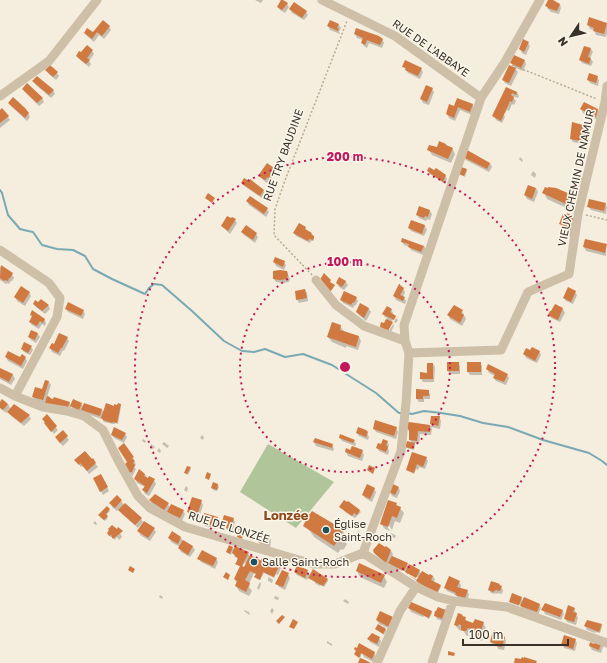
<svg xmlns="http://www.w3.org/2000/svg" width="607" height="663" viewBox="0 0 607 663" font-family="'Golos Text',sans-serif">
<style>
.green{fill:#b1c59b}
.shadow{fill:#0003;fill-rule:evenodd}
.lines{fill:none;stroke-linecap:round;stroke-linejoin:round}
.stream{stroke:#79a9b4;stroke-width:2}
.building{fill:#d07940}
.path{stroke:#baa992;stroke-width:1.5;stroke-dasharray:2 2;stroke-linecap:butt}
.minor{stroke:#cebfa8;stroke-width:9}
.ring{fill:none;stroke:#c2185b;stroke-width:2;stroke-dasharray:2 4}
.poi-dot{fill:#1a5160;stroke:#fbf6ea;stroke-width:1.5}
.labels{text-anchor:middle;stroke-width:3;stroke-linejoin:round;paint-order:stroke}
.street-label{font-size:11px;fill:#3a3129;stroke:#fbf6ea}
.poi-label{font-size:11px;fill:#3a3129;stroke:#fbf6ea;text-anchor:start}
.quarter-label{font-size:13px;font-weight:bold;fill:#90481a;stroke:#fbf6ea}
.centre{fill:#c2185b;stroke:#fbf6ea;stroke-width:2}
.ring-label{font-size:12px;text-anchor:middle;font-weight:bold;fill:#c2185b;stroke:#fbf6ea;stroke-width:3;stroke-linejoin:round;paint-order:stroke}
</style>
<rect width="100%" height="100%" fill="#f5eddd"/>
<path class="green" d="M268 444 334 482 296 528 240 492Z"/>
<path class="shadow" d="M255 0H263L261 3Z
M549 0 560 4 561 8 559 14 551 12 548 9 546 6Z
M287 3 289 7 285 13 280 10 278 7Z
M290 9 306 12 308 15 304 20 292 13Z
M590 18 607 24V33L606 37 596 35 594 30 590 29 588 25Z
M330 21 339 25 341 28 339 31 340 34 330 30 328 26Z
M109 26 111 30 104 39 99 35 94 42 87 36 85 33H94Z
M355 34 382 39 384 43 382 48 369 43 367 48 364 46 362 43 363 40 357 38Z
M528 43 530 46 526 55 522 53 520 49Z
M591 49 593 52 590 58 593 62 591 66 582 63 580 60Z
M92 51 94 54 89 61 91 64 89 67 79 59 77 56Z
M524 60 526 64 523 71 514 67 518 72 511 86 505 83 503 80 515 68 512 63Z
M403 66 421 69 423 72 420 79 408 73Z
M46 70 57 73 59 76 56 80 48 73Z
M597 77 599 80 598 86 590 83 588 80Z
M34 81 53 90 55 94 51 98 36 85Z
M507 88 517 92 519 96 518 98 512 96 516 101 514 105 512 104 509 111 507 110 504 115 505 117 502 123 496 120 494 116Z
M23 89 42 98 44 102 39 106 25 92Z
M432 89 434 92 429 105 423 103 421 99Z
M457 99 473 105 475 109 472 115 460 110 455 121 449 118 447 114 454 107Z
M9 103 28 113 30 117 27 121 11 106Z
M581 109 598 110 600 114 598 120 583 113Z
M0 111 8 117 10 120 0 128Z
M583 126 585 129 582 144 573 142 571 139Z
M447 147 452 148 455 154 451 163 432 155 429 150Z
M464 157 490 163 492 167 489 172 466 160Z
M520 157 523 160 522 162 519 159Z
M273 168 275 172 272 177V178L271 180H270L267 183 262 179 260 176Z
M466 170 467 171 465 177 461 175 460 174Z
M428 171 445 175 447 179 445 184 430 174Z
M533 171 536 174 535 178 531 175Z
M242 183 263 190 265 194 262 198 244 186Z
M536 188 538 192 534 202 527 199 525 195Z
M548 190 569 195 572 200 569 209 547 199 544 193Z
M247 201 267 209 269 212 266 217 249 205Z
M605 204 607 207 606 214 591 210 589 207Z
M430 211 432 214 430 220 427 219 426 221 419 218 417 215Z
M571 216 574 219 571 237 564 233 562 230 563 227 561 224 566 217Z
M235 220 237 223 230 234 225 229Z
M411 221 425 226 427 230 424 236 411 231 409 228Z
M246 226 256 234 258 237 255 243 244 235 242 232Z
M305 227 307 231 312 234 314 240 313 241H311L310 243 296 236 294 233Z
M402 242 424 246 426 250 423 255 411 250 409 247 404 245Z
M606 245V256L586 251 584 247Z
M274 262H284L286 265 284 270 276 266Z
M1 266 12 274 14 278 12 281H11L9 284 8 283 6 284 0 280V267Z
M287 272 290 279 289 282 282 283 276 282 274 279Z
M340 279 346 282 348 285 344 290 339 287 337 283Z
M403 288 405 292 403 297 404 298 406 301 405 304 396 300 394 296Z
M305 290 307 293 308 301 299 303 297 299Z
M29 292 31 296 25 306 17 301 15 297Z
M575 292 577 295 573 304 566 301 564 298Z
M356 298 358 301 356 305H355L353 308 343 303 341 300Z
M34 304 48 305 50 309 45 314 36 307Z
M361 305 369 309 371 312 366 321 359 315 357 312Z
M555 306 563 309 565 313 560 322 551 318 549 314Z
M66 309 83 310 85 314 83 319 68 312Z
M391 309 393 313 392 314 396 317H395L392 321 391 320 392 322 385 324 387 318 385 317 383 314Z
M462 311 466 319 462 326 450 319 448 315Z
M31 315 44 319 46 323 45 326 42 324 39 329 32 325 30 322 33 317Z
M396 318 398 320 396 323 394 322Z
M393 324 394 326 390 334 388 333Z
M340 326 344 331 359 337 361 341 358 350 346 346V348L332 342 328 337Z
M38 334 40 337 36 343 31 340 29 337Z
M67 338 69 341 64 351 63 350 60 356 52 352 50 348Z
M31 347 33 350 30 355 24 352 22 349Z
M539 351 541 355 537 363 526 358 524 354Z
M8 352 21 359 25 357 27 361 23 369 8 361 6 357Z
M458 363 460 366V374H450L448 371Z
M480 363 482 366V375H470L468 372Z
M433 364 435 367 434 382H423L421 379 428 374Z
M0 369 13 375 15 379 11 385 0 379Z
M487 369 507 375 509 378 506 385 496 381 494 378 495 376 489 373Z
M49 382 51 385 47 397 51 400 69 402 71 406 81 404 84 407 102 410 104 413 113 407 121 405V406L118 424 115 423V424H113L104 422 102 419 84 413 82 410 81 413 73 409 71 406 69 412 35 400 33 397 43 390Z
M428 391 430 394V399H424V402H419L417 399Z
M0 404H8L10 408 6 413 1 409Z
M14 405 29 416 31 419 24 426 11 416 9 412Z
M46 416 58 430 54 434 47 426 43 419Z
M432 417H439L441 421 440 429 431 427 432 429 431 435 420 434 419 444 414 443 415 445 414 450 407 448 406 447 412 443 410 440V433L408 429 409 423 432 426 431 424Z
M396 428 398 432 396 439 376 432 374 429Z
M63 432 69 440 63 446 58 441Z
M357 433H367L369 437 368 440 359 436Z
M125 434 127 437 124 443 114 438 112 435Z
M202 435 204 437 203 440 200 438Z
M340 438 354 441 356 444 355 446 342 441Z
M143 439 146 441 145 443 142 441Z
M387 441 389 445 388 448 389 451 388 455 379 451 377 448Z
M164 442 169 446 167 448 162 444Z
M314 442 332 445 334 449 333 451 316 446Z
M123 444 133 458 136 465 134 467 136 469 133 475 132 476 126 464 128 463Z
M151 444 155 447 153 449 150 447Z
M159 448 161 451 160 453 157 451Z
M347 450 362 451 364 455 362 461 348 456 346 452Z
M426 458 428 461 425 469 419 467 418 470 416 469 414 474 408 471 407 470Z
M92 460 98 467 89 474 83 466 81 467 78 463Z
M190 468 191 469 188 475 186 474 185 472Z
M145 474 147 478 154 480 156 484 149 496 145 494 143 490 145 487 137 483 135 479Z
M101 475 109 491 103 495 94 479Z
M213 484 218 485 219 487 217 491 213 490 212 488Z
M186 486 188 488 187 492 184 490Z
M399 488 400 491 397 498 392 496 390 492Z
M374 489 376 492 372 502 365 498 363 495Z
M150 500 168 504 170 508 183 511 185 514 182 521 170 515 168 511 167 513 152 504Z
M121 501 124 505 141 519 143 522 138 528 122 514 119 509 117 511 112 507 110 503Z
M201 501 203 505 199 518 190 516 188 512Z
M396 504 398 507 400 508 404 513 400 523 395 521 392 530 387 522 385 523 390 531 385 529 381 524Z
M358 509 361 512 355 518 345 512 344 510Z
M109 510 110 511 106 515 108 518 105 521 100 517Z
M217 518 219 521 216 529 205 526 203 522Z
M233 519 235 522 232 532 224 528 222 524Z
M95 521 97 524 96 525 93 523Z
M343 523 346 525 347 527 346 528 342 524Z
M305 527 343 531 347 538 345 542 347 544 344 549 342 550 341 549 338 553 314 537 310 531Z
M154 529 156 532 150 541 140 535 139 531Z
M359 531 361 534 358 536 356 533Z
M120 533 122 537 119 540 117 537 115 540 112 536 110 537 109 535Z
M391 533 395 535 396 536 395 538 391 537 390 535Z
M260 535 269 537 271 540 270 548 261 546 259 542Z
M169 538H181L183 541 193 547 195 550 190 557 181 552 179 548 180 547 171 542Z
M232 547 234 550 248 553 250 557 262 563 279 565 281 568 278 575 276 574 274 578 264 573 260 580 256 578 255 577 256 574 254 573 249 584 250 585 249 587 252 591 249 596 239 591 236 586 237 583 235 579 241 567 237 565 236 564 238 560 236 556 233 554 232 552 231 555 227 552ZM244 563 247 564 243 568H242Z
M391 551 393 554 392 557 407 564 409 567 419 571 421 574 433 576 435 580 433 582 440 586 441 587 438 592 419 585 417 581 408 575 420 581 421 579 408 572V575L406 572 402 570V571L391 567 389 563 388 565 377 556 375 553Z
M199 558H216L218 562 215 569 201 562Z
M307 571 310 576 327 579 328 581 324 587 321 585 320 586 316 584 314 581 310 579 309 576 307 580 297 575 295 572Z
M357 571 384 576 387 582 384 588 360 577Z
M288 574 290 578 285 590 279 587 277 584Z
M268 577 272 579 273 580 272 583 268 581Z
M260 582 261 584 259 590 257 588Z
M459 582 461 585 460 589 467 591 469 594 467 601 458 598 456 595 447 591 445 588Z
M499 584 503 590 502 594 498 593 497 594 495 593V594L491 593 489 590Z
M160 595 163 597 162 599 159 597Z
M275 596 278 597 279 598 278 600 275 599 274 598Z
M521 597 523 601 539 604 541 608 538 615 523 609 520 604 519 606 511 603 510 602Z
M345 599 349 602 348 604 343 601Z
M272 608 274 610 272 614 270 611Z
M409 608 431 612 432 613 429 619 424 616 423 617 411 612Z
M574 608 578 618 576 625 567 622 565 618Z
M244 610 249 612 250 615 245 612Z
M446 610 445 622 437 619 435 615Z
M543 610H562L564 614 561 620 545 614Z
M381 612 391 630 384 626 386 631 384 635 377 629 383 628 384 626 379 624 377 620Z
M462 616 465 618 467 622 474 624 483 623 486 628 482 641 478 639 476 634 471 633 469 636H467L462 629 461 631 459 630 455 625Z
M601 625 602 627 600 633 596 632 595 633 587 630 585 626Z
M503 634 506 641 504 650 498 649 497 646 493 645 491 642Z
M379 638 381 641 379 647 370 642 368 639Z
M575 640 577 643 575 651 564 648 562 644Z
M327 641 332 644V646L327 643Z
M591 644 595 645 601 644 603 647 601 653 592 650 590 646Z
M355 649 374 652 376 656 373 662 364 657 362 653 360 658 355 654 357 652Z"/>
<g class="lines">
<path class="stream" d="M0 190 2 193 8 215 20 229 28 231 33 232 42 245 57 249 73 250 85 256 93 269 112 279 145 294 149 288 154 284 162 285 192 311 224 341 242 351 254 352 265 349 285 357 303 354 332 365 376 393 399 413H402
M407 413 412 414 424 411 441 413 460 416 483 423 508 427 543 440 589 453 602 461 607 465"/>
</g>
<path class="building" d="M281 0H283L288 3 282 10 277 7Z
M548 0H553L560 4 557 11 548 8V7L545 6Z
M294 2 307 11 302 18 289 9Z
M589 17 607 23 604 34 593 31 594 28 587 25Z
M103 20 110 26 102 36 97 32 92 39 84 33 87 28 93 32Z
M330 20 339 24 337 28 339 29 338 31 327 26Z
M356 28 379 36 383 39 380 45 367 40 365 45 361 43 363 38 354 34Z
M523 39 529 42 524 52 519 49Z
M87 45 93 50 87 58 90 60 86 64 76 56 79 51 81 52Z
M584 46 591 48 588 57 591 58 589 64 579 60Z
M514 55 525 60 521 68 510 63Z
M405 60 422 68 418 76 405 70 406 68 402 67Z
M50 65 58 72 53 77 45 70Z
M509 65 516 68 509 83 502 80Z
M589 73 598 76 596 83 587 80Z
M37 76 54 90 49 95 32 81Z
M27 83 43 98 37 103 22 89Z
M426 85 433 88 427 102 420 99Z
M506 87 517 92 516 95 512 93 511 95 514 97 512 102 510 101 501 121 492 116Z
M13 97 25 108 29 113 25 118 8 103Z
M457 98 473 104 470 112 458 107 454 118 446 114 449 104 454 106Z
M584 102 598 109 596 117 580 109Z
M2 108 9 116 0 123V110Z
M572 122 583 125 580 141 570 139Z
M439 141 446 144V145L453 148 448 159 427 150 429 145 437 147Z
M467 150 490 163 487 169 463 157Z
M267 163 274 168 270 173 271 174 269 178 268 177 265 180 258 176Z
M429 167 434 170 436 168 446 175 443 182 427 171Z
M461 167 467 169 464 176 459 174Z
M577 176 582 178 580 185 576 183Z
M244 178 249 181 250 179 264 190 260 196 241 183Z
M528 185 536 188 532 199 524 195Z
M545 187 548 188V187L556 188 570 194 566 204 542 193Z
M208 193 215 198 212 203 205 198Z
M250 196 268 208 264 214 246 201Z
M589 199 606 203 604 211 587 207Z
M419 206 430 210 428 217 425 216 424 218 416 215Z
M567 213 571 215V217L574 218 569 234 561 230 562 225 559 224 563 214 566 216Z
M227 216 231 218 232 217 236 219 228 231 221 226Z
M411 220 425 225 422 234 408 228Z
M299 223 306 227 305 229 312 233 311 234 314 236V238L313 240 309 239 308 241 293 233Z
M246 225 257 233 253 240 241 232Z
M402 238 424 246 421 252 408 247 409 244 401 242Z
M585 239 607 244 605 253 583 247Z
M275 257 285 261 283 267 273 262Z
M1 265 13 273 10 278H9L8 281 5 280 4 281 0 278Z
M280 270 287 271 288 275 287 279 280 280 273 279V271Z
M324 273 331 280 330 282 335 285 331 291 326 288 319 281Z
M339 277 346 281 342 287 336 283Z
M399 284H400V285L404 288 400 295 405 297 403 301 393 296Z
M21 286 30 292 23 303 14 297Z
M568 287 576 291 571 302 563 298Z
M305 289 307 298 296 300 295 291Z
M344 291 357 297 354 303 353 302 351 305 340 300Z
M41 299 49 305 42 311 33 304 35 300 38 302Z
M68 302 84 310 81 316 65 309Z
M360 303 369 308 364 318 356 312Z
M555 304 563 308 558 320 548 315 550 311H551Z
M454 305 463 310 461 313 464 315 460 323 447 315Z
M387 306 392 309 390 312 396 316 394 320 382 314Z
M32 310 45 319 43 323 40 321 37 326 29 322 32 316 30 315Z
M386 319 393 322 388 331 380 327 381 322 384 323Z
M332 322 341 325 340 330 359 336 356 347 327 337Z
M31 330 38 333 35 340 28 337Z
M59 333 68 337 62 348H61L58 353 49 348 52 343 54 344Z
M24 342 32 346 28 353 21 349Z
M532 347 540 351 535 361 523 354 526 348 530 350Z
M8 351 20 357 22 354 26 357 21 366 5 357Z
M447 362H459V371H447Z
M467 362H481V372H467Z
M427 363H433V379H420V372L427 373Z
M488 364 508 374 504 382 493 378 495 374 486 369Z
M0 368 13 374 9 382 0 377Z
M45 380 49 381 43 400 32 397 35 387 42 389Z
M416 389 429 390V396H423V399H416Z
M47 396 50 397V398L53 399 54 397 70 402 67 409 45 404Z
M2 399 8 404 3 410 0 408V402Z
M73 399 82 403 79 410 70 406Z
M84 403 102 409 100 416 81 410Z
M106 403 114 406V404L117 405 118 403 121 404 117 423 113 422 112 423 103 420V419L101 418Z
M14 404 30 415 21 423 7 412Z
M47 414 57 426 51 432 44 423 45 422 42 419Z
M431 416H440L438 426 430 424Z
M375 420 397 427 394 436 373 429Z
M409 422 430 425V432L418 431 417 441 409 440V430L407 429 408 423Z
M114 427 126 433 122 440 111 435Z
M358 427 366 430 368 432 366 437 356 433Z
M63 430 68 436 60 443 55 437Z
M340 434 355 440 353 443 339 438Z
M315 438 333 444 332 448 313 442Z
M383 439 388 441 386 445 388 447 386 452 376 448 378 443 381 444Z
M407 441 415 443 413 449 405 447Z
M124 443 134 457 132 458 135 461 133 463 135 465 132 472 129 473 125 464 127 462 118 448Z
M352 446 363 450 360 458 345 452 346 448 350 450Z
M85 451 92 459 93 458 96 463 87 471 80 463 79 465 74 460Z
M412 452 427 457 423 467 417 464 414 473 406 470Z
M369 465 375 468 373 474 367 470Z
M187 466 191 467 187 474 184 473Z
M139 469 145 474 144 476 148 478 149 476 155 479 147 493 142 490 145 486 134 479Z
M207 472 211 474 209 480 205 478Z
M101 474 108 487 100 492 93 478Z
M213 482 218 484 217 490 211 488Z
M367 484 375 488 370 499 362 495Z
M393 484 399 487 395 495 389 492Z
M155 494 169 503 164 510 149 500Z
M117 495 122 500 115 508 109 503Z
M192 497 202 500 197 516 187 512Z
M344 500 347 502 348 501 360 510 357 515 354 513 352 516 339 507Z
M388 500 397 503 396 505 401 507 397 518 392 516 388 527 380 524Z
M125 503 142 518 135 525 118 510Z
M171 504 184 510 180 518 167 512Z
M107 506 110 509 106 514 108 516 104 520 98 515Z
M312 511 344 530 341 534 343 536 342 537 340 542 338 543 337 542 334 546 303 526 305 522 303 518 305 514H310Z
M204 513 218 517 214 526 202 522Z
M224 515 234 518 231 529 226 528V526L221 525Z
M144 521 155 528 148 538 137 531Z
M112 525 117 529 118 527 123 531 113 539 111 536 112 535H111L109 536 107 533 109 530 108 529Z
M239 528 245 530 242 539 237 537Z
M172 531 181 537 178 544 168 538Z
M259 534 270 536 268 545 258 542Z
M183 540 193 546 188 555 178 548Z
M379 543 385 547 386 546 391 550 386 563 374 553 373 550Z
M229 545 233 547 230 554 226 552Z
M235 546 249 552 242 566 244 567 250 555 262 561 264 557 280 564 274 577 263 572 260 580 254 577 256 574 250 571 245 580 250 583 246 592 235 586 237 581 234 579 240 566 235 564 237 561V560L238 558 234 556 235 555 232 553Z
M202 550 217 558 213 566 197 559Z
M392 556 408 563 404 571 388 563Z
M359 563 385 575 381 583 356 571Z
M409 564 420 570 416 578 405 572Z
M297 565 308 570 305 578 294 572Z
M130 566 135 569 133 573 128 570Z
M313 569 328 579 323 586 308 578Z
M282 570 289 573 283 587 275 584Z
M422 571 429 575 430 574 433 576 431 580 441 585 437 593 416 581Z
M226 572 230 575 228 580 223 577Z
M449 576 460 581 457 587 468 590 465 598 455 595 456 593 444 588Z
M491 581 500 584 499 585 502 586 500 591 496 590 493 592 488 590Z
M512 593 522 597 519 605 509 602Z
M524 597 540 604 537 612 520 606Z
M411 602 432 611 429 618 408 608Z
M545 603 563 610 560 617 541 610Z
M568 605 575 608 573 612 577 613 574 622 564 619Z
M438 607 446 610 443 619 434 616 435 611H436Z
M380 611 393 617 389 627 376 620Z
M458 613 463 615 462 616 466 617 465 620 473 623 475 619 484 622 479 636 474 634 476 630 468 628 466 631H463L461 630V625L459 624 458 626 454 625Z
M282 615 285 617 279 624 276 621Z
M293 619 298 622 294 629 289 627Z
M587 620 602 624 599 632 584 626Z
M378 624 386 629 383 634 375 629Z
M493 630 503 633V636L505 637 502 647 495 646 496 644 490 642Z
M372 633 380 637 377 644 367 639Z
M564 635 576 639 573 649 561 645Z
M595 641 601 643 599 650 589 646 590 642 594 644Z
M359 643 375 652 372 659 361 653 359 658 354 654 356 651 354 649 355 647 357 648Z
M448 651 455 653 454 656 448 655Z
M522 657 524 658V657L537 661 536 663H514L515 658 521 659Z
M360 658 363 659 371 663H358Z"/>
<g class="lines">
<path class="path" d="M512 65 597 99
M586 215 607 220
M312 275 274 235 275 209 284 183 347 21"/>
<path class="minor" d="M322 0 395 36 481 98
M0 96 49 61 97 0
M0 250 49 283 60 298 57 317 15 396
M316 280 336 305 364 326 405 341
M409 353 501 350 528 292 569 274 578 214 605 102 607 86
M0 388 15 396 43 407 67 411 84 416 103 430 119 462 138 496 150 508 185 527 313 564H335L363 553
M363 553 401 451 406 403 409 353 405 341 404 325 481 98 505 62 540 0
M363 553 416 587 438 597 453 601 507 607 607 643
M377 663 400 611 416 587
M432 663 453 601"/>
</g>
<g class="ring">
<circle cx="345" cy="367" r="105"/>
<circle cx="345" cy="367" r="210"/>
</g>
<g class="poi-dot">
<circle cx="326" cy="530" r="4"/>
<circle cx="254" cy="562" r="4"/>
</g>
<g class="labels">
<g class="street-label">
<text transform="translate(431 48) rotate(35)" y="4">RUE DE L'ABBAYE</text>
<text transform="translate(283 155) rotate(-70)" y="4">RUE TRY BAUDINE</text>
<text transform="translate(576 178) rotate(-78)" y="4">VIEUX CHEMIN DE NAMUR</text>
<text transform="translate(229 527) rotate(17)" y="4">RUE DE LONZÉE</text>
</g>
<g class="poi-label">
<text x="334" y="528">Église<tspan x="334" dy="13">Saint-Roch</tspan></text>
<text x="262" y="566">Salle Saint-Roch</text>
</g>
<g class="quarter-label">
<text x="286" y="520">Lonzée</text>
</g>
</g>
<circle cx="345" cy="367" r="6" class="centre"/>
<g class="ring-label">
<text x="345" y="161">200 m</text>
<text x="345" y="266">100 m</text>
</g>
<g transform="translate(571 36) rotate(235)" stroke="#fbf6ea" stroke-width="3" paint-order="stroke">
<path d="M0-3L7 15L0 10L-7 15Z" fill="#3a3129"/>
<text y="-6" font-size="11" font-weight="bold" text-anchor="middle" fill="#3a3129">N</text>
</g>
<path d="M463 639v6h105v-6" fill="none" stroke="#3a3129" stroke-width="2"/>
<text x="469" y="639" font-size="12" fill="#3a3129" stroke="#fbf6ea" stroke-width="3" paint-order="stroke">100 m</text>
</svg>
